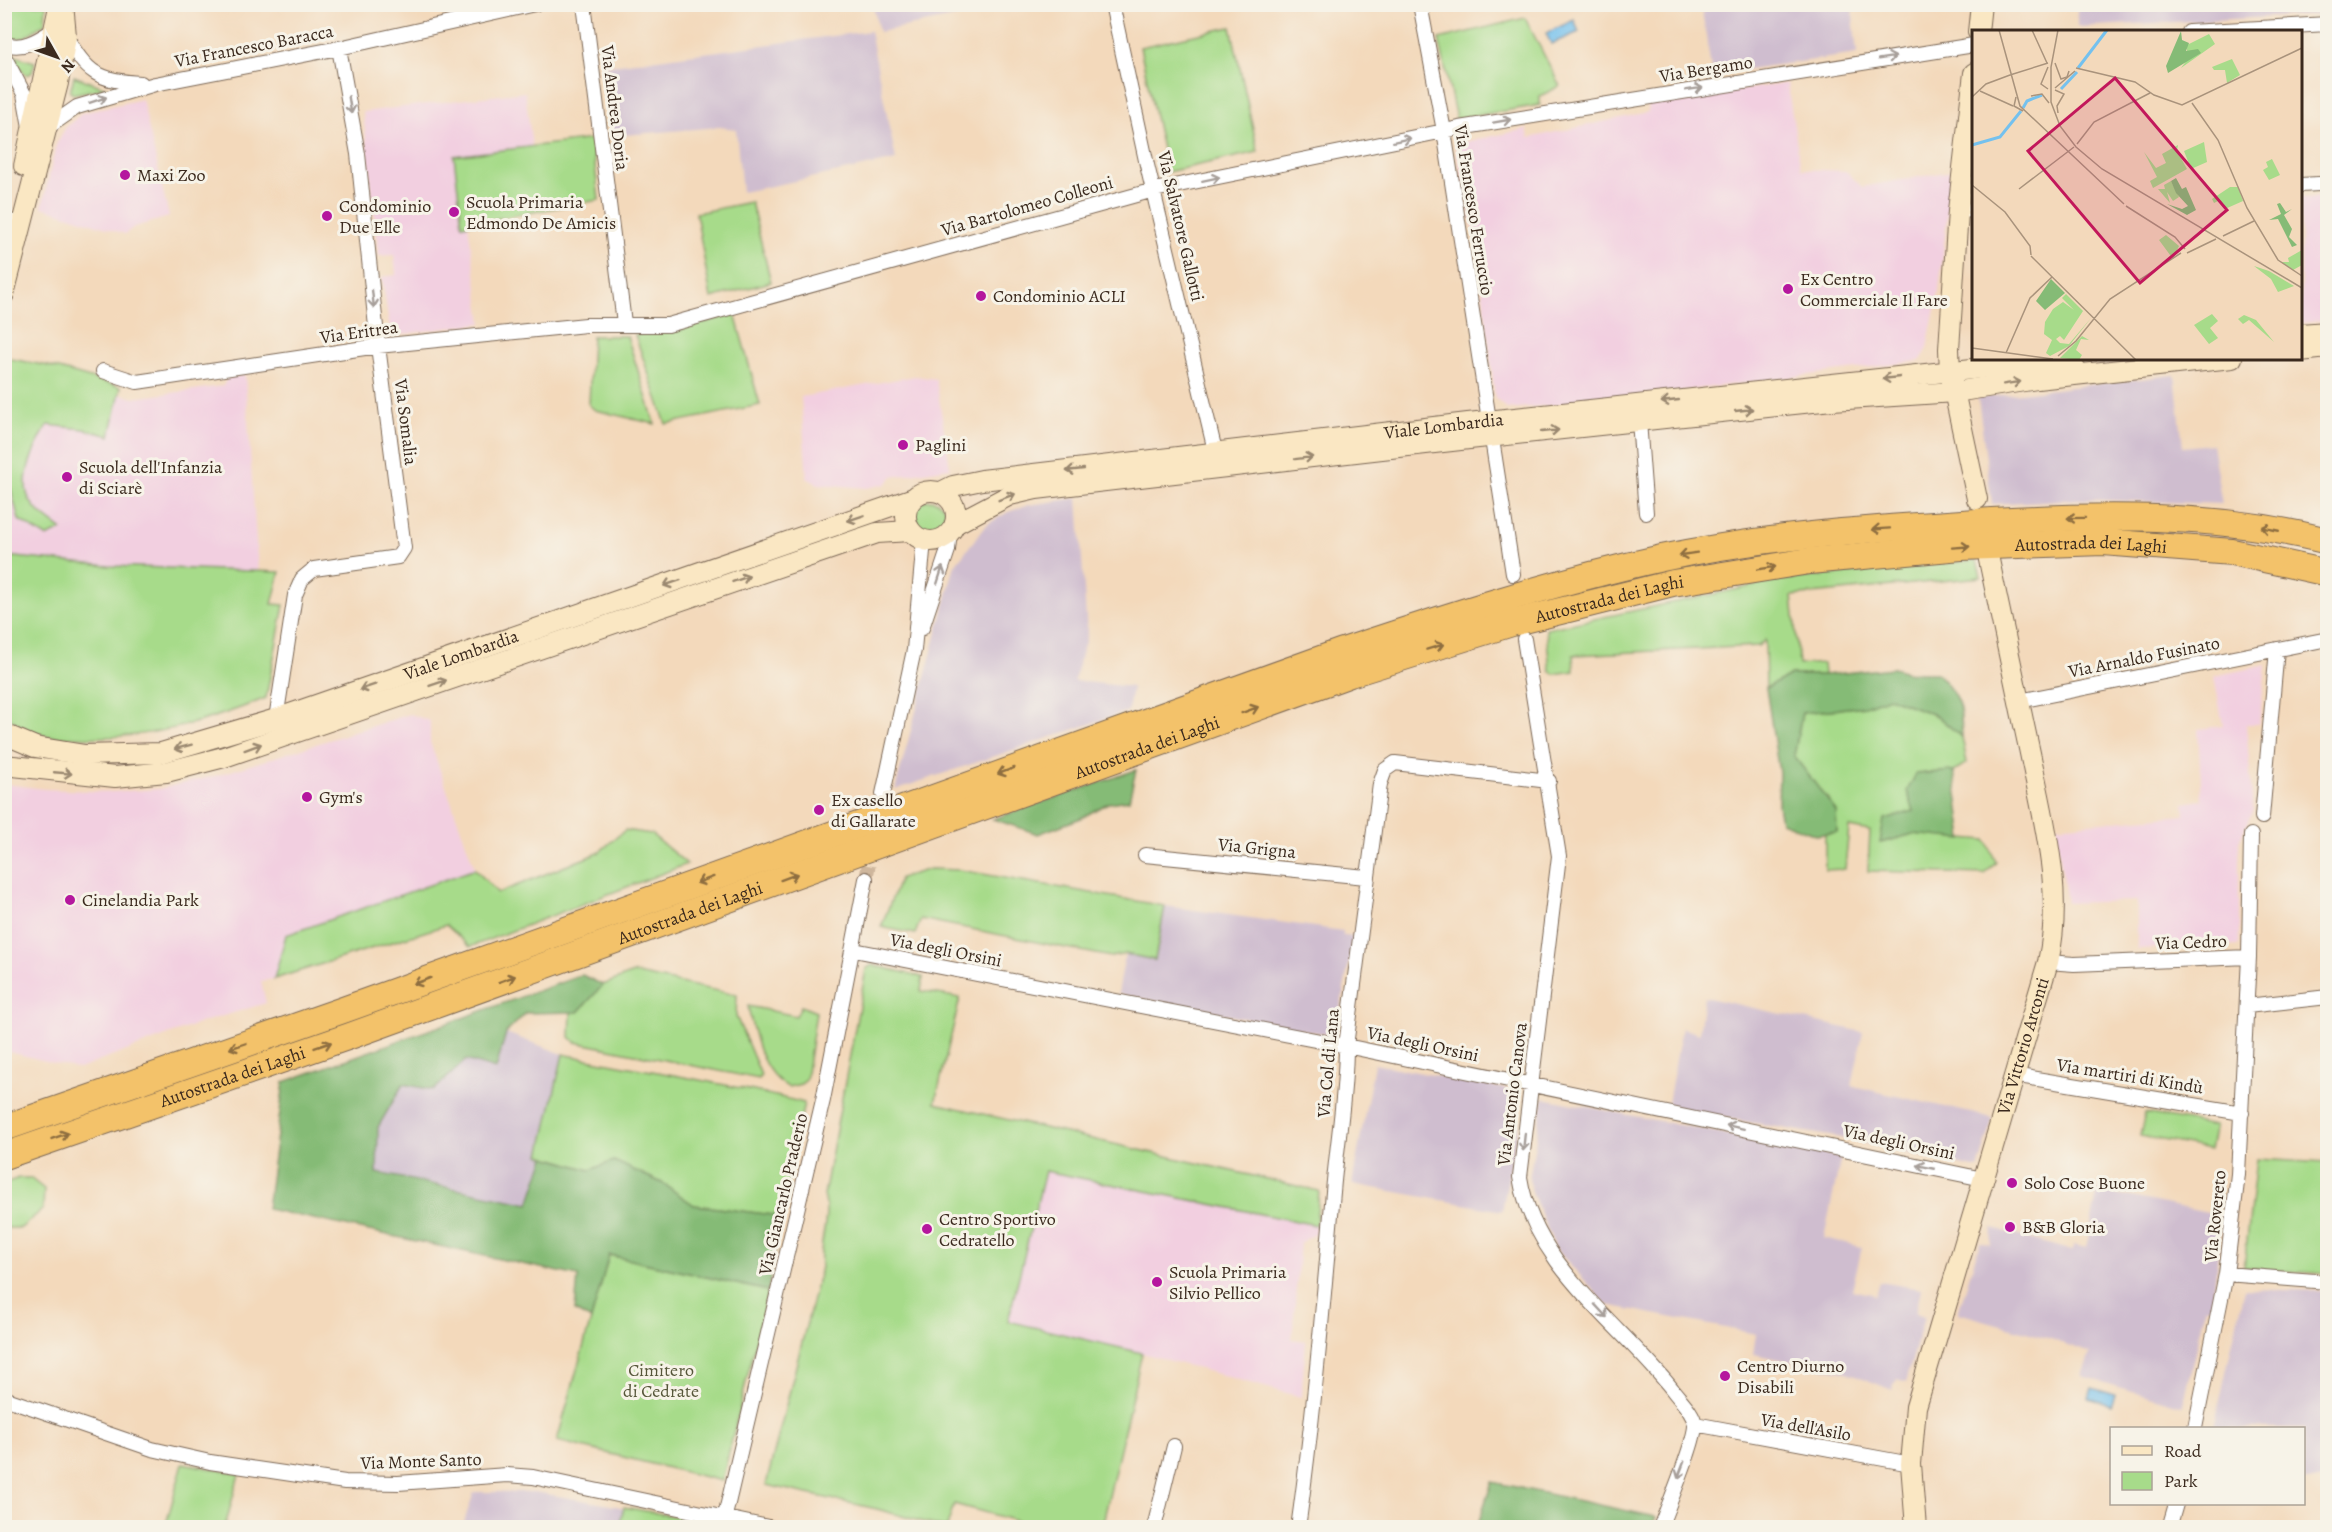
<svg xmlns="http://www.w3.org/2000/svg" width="2332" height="1532" viewBox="0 0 2332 1532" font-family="Alegreya,serif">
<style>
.built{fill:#f2cfe0}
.industrial{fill:#cfbdcf}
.green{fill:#a7db8a;stroke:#718254;stroke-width:1.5}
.forest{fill:#85bb76;stroke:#60724a;stroke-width:1.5}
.water{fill:#74c1ee;stroke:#587686;stroke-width:1.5}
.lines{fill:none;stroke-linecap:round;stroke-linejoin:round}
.street-tunnel{stroke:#ceb69c;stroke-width:14;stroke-dasharray:14 7;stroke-linecap:butt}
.street-casing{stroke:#7b6755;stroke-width:16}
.secondary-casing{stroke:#7b6755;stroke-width:22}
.highway-casing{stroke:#7b6755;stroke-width:28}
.street{stroke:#fff;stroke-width:14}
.secondary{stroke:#fae7c3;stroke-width:20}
.highway{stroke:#f3c26a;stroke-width:26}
.oneway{stroke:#a79f9a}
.oneway2{stroke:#9a8870}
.oneway3{stroke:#8e6e40}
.poi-dot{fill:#b5179e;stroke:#f7f3e8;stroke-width:2}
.labels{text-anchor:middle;stroke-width:6;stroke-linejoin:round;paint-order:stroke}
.street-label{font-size:18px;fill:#3b2a1e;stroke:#f7f3e8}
.poi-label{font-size:18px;fill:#3b2a1e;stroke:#f7f3e8;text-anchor:start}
.park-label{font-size:18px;fill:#565639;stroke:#f7f3e8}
.inset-river{fill:none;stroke:#74c1ee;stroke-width:3}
.inset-road{fill:none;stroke:#a9937c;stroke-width:1.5}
.view{fill:#c2185b;fill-opacity:0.15;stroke:#c2185b;stroke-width:3}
.inset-edge{fill:none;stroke:#3b2a1e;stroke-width:3}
</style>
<rect width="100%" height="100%" fill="#f7f3e8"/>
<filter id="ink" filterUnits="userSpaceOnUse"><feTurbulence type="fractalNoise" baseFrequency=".0167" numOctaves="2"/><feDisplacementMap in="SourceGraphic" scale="12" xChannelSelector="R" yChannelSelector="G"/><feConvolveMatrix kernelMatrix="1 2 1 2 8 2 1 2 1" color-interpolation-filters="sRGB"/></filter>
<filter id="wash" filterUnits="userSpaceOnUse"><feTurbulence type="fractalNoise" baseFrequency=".008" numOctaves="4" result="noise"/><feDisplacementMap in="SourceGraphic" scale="24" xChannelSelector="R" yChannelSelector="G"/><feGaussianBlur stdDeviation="1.35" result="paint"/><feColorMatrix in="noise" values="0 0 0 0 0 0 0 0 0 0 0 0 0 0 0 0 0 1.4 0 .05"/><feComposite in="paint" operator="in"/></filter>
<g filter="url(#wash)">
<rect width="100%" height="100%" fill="#f3d9bb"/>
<path class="built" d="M1787 83 1801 169 1846 171 1862 187 1952 171 1939 290 1926 352 1920 361 1592 402 1507 409 1495 398 1478 252 1455 144 1527 129 1529 138 1648 112 1647 104Z
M525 92 532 146 592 139 599 200 468 224 482 323 391 336 382 277 396 275 394 255 379 256 363 112Z
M142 99 169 217 134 227 125 234 42 207 56 145 66 127 82 113Z
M2327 197V320L2301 323V198Z
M6 358 49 366 121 387 120 394 134 398 223 386 228 377 245 375 258 571 109 566 5 556Z
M915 376 936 379 950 468 892 477 886 484 867 488 818 484 807 478 801 397Z
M2266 665 2259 724H2246L2253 810 2239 841V945L2137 949V901L2067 903 2055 826 2185 815 2184 803 2202 800 2198 729 2223 726 2214 676Z
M410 714 430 721V742L475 869 286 935 274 979 261 981 266 1003 200 1023 79 1069 5 1051V784L44 789 111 792 159 789 219 775Z
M1045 1170 1316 1225 1315 1234 1300 1243 1292 1339 1306 1341 1301 1397 1142 1353 1007 1321Z"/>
<path class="industrial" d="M2327 4V14L2077 27V5Z
M873 5H976L978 12 879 32Z
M1701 5H1852L1857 54 1712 74Z
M870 31 896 160 742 192 736 129 719 127 612 136 605 66Z
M2175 375 2183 447 2212 444 2222 504 2077 499 1992 504 1978 398Z
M1078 498 1087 634 1074 681 1132 687 1128 711 895 790 955 565 986 525 1008 512 1029 505Z
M1165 906 1343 931V935L1354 936 1335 1036 1118 994 1125 954 1158 948Z
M1704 997 1863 1032 1852 1086 1993 1118 1978 1169 1841 1138 1667 1108 1682 1028 1699 1034Z
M506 1033 563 1054 540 1155 545 1157 530 1204 377 1173 378 1127 403 1083 434 1090 466 1060 496 1069Z
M1374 1064 1507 1089 1511 1092 1519 1102 1518 1127 1502 1211 1352 1184Z
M1543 1098 1841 1157 1824 1238 1862 1247 1852 1290 1876 1295 1880 1282 1921 1289 1915 1314 1924 1317 1906 1382 1897 1379 1892 1390 1853 1374 1753 1354 1756 1334 1607 1305 1556 1249 1533 1195 1529 1179Z
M2098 1190 2222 1216 2212 1307 2205 1308 2183 1406 2082 1376 2090 1353 2051 1339 1958 1313 1980 1242 1991 1245 1992 1228 2072 1251 2074 1245 2086 1248Z
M2244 1289 2327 1291V1480H2304V1428H2214Z
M474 1492H535L695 1520 700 1527 462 1528Z"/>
<path class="green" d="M4 5H46L45 23 23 38 12 40 5 34Z
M1525 18 1560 86 1540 96V105L1456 119 1439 39Z
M1231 27 1258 152 1167 172 1140 47Z
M8 54 35 62 32 73 26 75Z
M74 76 106 88 73 94 70 92Z
M592 139 599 200 462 225 454 156Z
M751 202 771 282 711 298 696 213Z
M735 314 760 405 666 424 635 335 678 330Z
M592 336H627L655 424 595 410 589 405Z
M6 358 49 366 121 387 110 436 84 429 48 425C36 444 15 484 33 505 40 515 53 522 62 530L46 537 19 520 10 486H5Z
M914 516a16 16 0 1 1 32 0a16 16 0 1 1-32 0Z
M5 556 109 566 280 572 272 604 284 605 266 698C205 723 142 741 74 737 64 737 52 738 42 735 30 733 16 722 5 716Z
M1977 560 1981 577 1792 596 1799 665 1823 663 1824 675H1791L1766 688 1765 640 1758 646 1573 655 1574 671 1554 674 1550 671 1546 629 1782 580Z
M1888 697 1937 716 1962 737 1967 763 1954 771 1916 774 1915 811 1881 843 1913 834 1986 840 1996 862 1985 874 1868 871 1870 831 1849 827 1845 869 1825 870V834L1837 831 1829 799 1811 782 1794 756 1802 713 1865 706Z
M625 830 651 834 687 864 470 947 446 925 274 979 286 935 475 869 498 893 598 853Z
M930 869 960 870 1165 906 1155 960 1125 954 1111 957 921 919 915 934 881 927 900 878Z
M872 965 923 977 921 991 960 998 935 1103 1319 1191 1316 1225 1045 1171 1008 1321 1142 1353 1102 1527H1039L954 1504 947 1527H941L877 1509 766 1485 821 1267C818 1243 831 1217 824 1195L866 969Z
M633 973 737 995 736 1016 761 1075 759 1079 575 1042 570 1037 571 1012H578L603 985Z
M748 1006 796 1016 801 1006 816 1012 806 1080 801 1084 788 1087C760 1072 754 1035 748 1006Z
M563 1054C644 1071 725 1082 804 1103L781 1216 694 1205 662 1183 614 1161 590 1170 540 1155Z
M2145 1113 2215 1126 2210 1149 2140 1136Z
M2256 1159 2327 1163V1274L2244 1268Z
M19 1178H30L44 1189 43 1209 21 1228H5V1183Z
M609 1255 768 1291 722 1481 557 1441Z
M183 1463 239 1474 225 1527 165 1528Z
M624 1507 695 1520 700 1527H619Z"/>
<path class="forest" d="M1893 668 1911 673H1937C1960 699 1961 702 1962 737L1937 716 1889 697 1865 706 1802 713 1794 756 1836 811 1837 832 1816 835 1781 822 1778 805 1779 773 1766 688 1791 675H1824Z
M1136 770 1129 800 1108 803 1081 818 1038 834 993 819Z
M1954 771 1963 839 1913 834 1880 843 1884 819 1914 811 1907 791 1916 774Z
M582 975 603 985 578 1012 526 1013 506 1033 496 1069 466 1060 434 1090 403 1084 378 1127 377 1173 529 1204 545 1157 590 1170 614 1161 662 1183 694 1205 781 1216 768 1291 609 1255 591 1320 575 1311 578 1276 267 1209 284 1082Z
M1492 1482 1656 1517 1652 1527H1477Z"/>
<path class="water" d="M1574 20 1579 32 1551 44 1546 33Z
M2092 1388 2115 1395 2111 1405 2089 1398Z"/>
</g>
<g filter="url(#ink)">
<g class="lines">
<path class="street-tunnel" d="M866 879 873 843"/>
<defs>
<path id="street" d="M584 4 624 323
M1112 4 1147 165 1216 455
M1420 4 1444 131 1513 574
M2189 32 2328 24
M66 36C86 73 99 81 141 83
M4 43C21 51 38 40 52 31
M4 56 24 94 30 127
M47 128 77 107 155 84 339 48 535 4
M2300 185 2319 184
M1958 211 1974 210
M4 220 10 221
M103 371 137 382 378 346 586 325H668L1154 190 1459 128 1974 45
M1639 421 1646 513
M922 628 948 550 950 532
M1524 639 1559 856 1520 1177C1534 1266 1619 1322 1672 1389 1679 1399 1693 1411 1695 1424 1696 1441 1667 1508 1660 1528
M2019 701 2328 639
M276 719 295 595 302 579 314 569 398 557 404 548 378 346 358 154 339 48
M883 794 914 650 924 540
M2262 817 2277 649
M1145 855 1366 877
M854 950 1346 1046 1983 1179
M2048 962 2074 964 2249 957 2251 835
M2247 1006 2328 997
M2013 1075 2242 1113
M2226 1274 2328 1282
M4 1398 152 1449 210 1462 345 1482 398 1483 507 1475 533 1477 773 1528
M1695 1424 1911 1464
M2195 1428 2226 1274 2238 1174 2249 957
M725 1516 823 1100 866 879
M1154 1528 1174 1446
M1298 1528C1314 1416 1323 1304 1333 1192 1337 1143 1346 1095 1346 1046L1380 784 1385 770 1395 763 1549 781
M2169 1528 2176 1504"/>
<g id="secondary">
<path d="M1978 32 1981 4"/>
<path d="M1974 73 1958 211 1949 349 1950 372 1977 499"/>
<path d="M24 166 59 7"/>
<path d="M4 294 58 83 66 36 63 4"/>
<path d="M2300 334 2328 332"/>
<path d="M2300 351 2328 348"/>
<circle cx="931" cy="516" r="25"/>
<path id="s1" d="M941 492 953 486 982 480 1468 423 2075 358"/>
<path d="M955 524 1010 495 1036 489 1469 439 1832 400 1955 392 2037 379 2232 358"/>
<path id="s2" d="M4 734 35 747 85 755 161 753 276 719 911 499"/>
<path d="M4 765 115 777 166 772 224 757 877 533 910 531"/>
<path id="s3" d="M1916 1528 1911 1464 1916 1407 2048 962C2064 892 2044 822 2030 753 2016 689 2003 625 1989 560"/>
</g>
<g id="highway">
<path d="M4 1128 346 1009 1343 651C1448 616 1553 582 1662 558 1769 535 1882 528 1992 521 2103 515 2219 513 2328 541"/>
<path id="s4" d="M4 1156 350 1036 1350 674 1512 623 1673 583 1809 561 1961 547 2103 542 2232 552 2328 573"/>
</g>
</defs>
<use href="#street" class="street-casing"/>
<use href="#secondary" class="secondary-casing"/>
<use href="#highway" class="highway-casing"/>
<use href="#street" class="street"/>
<use href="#secondary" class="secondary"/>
<use href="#highway" class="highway"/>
</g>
<defs><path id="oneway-shaft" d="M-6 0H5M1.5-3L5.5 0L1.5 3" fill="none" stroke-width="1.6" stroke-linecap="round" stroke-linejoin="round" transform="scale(1.5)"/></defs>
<g class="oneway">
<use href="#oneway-shaft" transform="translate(1887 58) rotate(-9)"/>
<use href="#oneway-shaft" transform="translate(1694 89) rotate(-9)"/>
<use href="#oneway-shaft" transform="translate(98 100) rotate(-18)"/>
<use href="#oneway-shaft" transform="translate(350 105) rotate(81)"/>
<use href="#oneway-shaft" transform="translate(1502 121) rotate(-10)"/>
<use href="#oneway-shaft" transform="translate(1402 140) rotate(-12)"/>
<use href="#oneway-shaft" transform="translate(1211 179) rotate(-12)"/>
<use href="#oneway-shaft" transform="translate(373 299) rotate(84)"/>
<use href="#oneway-shaft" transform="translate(940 575) rotate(-72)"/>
<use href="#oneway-shaft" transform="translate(1735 1127) rotate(-168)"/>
<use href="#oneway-shaft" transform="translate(1524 1142) rotate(96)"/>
<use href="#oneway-shaft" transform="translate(1926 1167) rotate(-168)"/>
<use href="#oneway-shaft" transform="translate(1601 1311) rotate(47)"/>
<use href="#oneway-shaft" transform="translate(1681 1470) rotate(111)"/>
</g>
<g class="oneway2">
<use href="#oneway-shaft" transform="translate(1891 378) rotate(174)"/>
<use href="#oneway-shaft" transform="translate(2012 383) rotate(-9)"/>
<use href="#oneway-shaft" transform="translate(1670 401) rotate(174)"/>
<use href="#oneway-shaft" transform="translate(1744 410) rotate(-6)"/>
<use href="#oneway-shaft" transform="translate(1550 431) rotate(-6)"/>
<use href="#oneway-shaft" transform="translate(1304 458) rotate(-7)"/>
<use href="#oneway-shaft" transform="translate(1075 470) rotate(174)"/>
<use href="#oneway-shaft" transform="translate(1007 497) rotate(-21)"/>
<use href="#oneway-shaft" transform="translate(856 518) rotate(161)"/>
<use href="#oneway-shaft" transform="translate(741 579) rotate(-19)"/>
<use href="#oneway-shaft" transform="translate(672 583) rotate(161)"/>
<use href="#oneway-shaft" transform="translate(438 683) rotate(-19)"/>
<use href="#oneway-shaft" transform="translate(368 687) rotate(161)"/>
<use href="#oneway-shaft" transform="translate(183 747) rotate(165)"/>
<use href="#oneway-shaft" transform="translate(253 747) rotate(-20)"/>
<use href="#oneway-shaft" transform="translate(63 773) rotate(5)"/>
</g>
<g class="oneway3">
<use href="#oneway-shaft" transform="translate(2076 518) rotate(179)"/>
<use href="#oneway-shaft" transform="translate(1881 529) rotate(176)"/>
<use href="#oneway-shaft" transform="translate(2270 529) rotate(-169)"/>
<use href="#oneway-shaft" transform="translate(1961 547) rotate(-4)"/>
<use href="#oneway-shaft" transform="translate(1688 554) rotate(171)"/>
<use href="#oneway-shaft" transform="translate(1767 568) rotate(-9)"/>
<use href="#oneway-shaft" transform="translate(1435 647) rotate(-17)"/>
<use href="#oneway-shaft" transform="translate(1250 710) rotate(-20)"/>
<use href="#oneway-shaft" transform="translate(1006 771) rotate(160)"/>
<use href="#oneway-shaft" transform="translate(789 877) rotate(-20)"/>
<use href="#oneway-shaft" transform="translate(705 880) rotate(160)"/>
<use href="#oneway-shaft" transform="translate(507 979) rotate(-20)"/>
<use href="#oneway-shaft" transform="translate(422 981) rotate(160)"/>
<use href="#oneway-shaft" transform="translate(323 1045) rotate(-19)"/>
<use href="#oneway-shaft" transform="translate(238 1046) rotate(161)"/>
<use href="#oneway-shaft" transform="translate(60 1136) rotate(-19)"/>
</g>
</g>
<g class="poi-dot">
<circle cx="125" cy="175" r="6"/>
<circle cx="454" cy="212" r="6"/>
<circle cx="327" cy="216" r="6"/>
<circle cx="1788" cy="289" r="6"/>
<circle cx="981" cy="296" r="6"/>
<circle cx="903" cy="445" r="6"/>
<circle cx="67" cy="477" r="6"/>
<circle cx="307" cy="797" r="6"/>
<circle cx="819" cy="810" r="6"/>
<circle cx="70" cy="900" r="6"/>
<circle cx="2012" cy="1183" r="6"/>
<circle cx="2010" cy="1227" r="6"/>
<circle cx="927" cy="1229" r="6"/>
<circle cx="1157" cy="1282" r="6"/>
<circle cx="1725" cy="1376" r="6"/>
</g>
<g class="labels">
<g class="street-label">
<text transform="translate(254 46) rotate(-11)" y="6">Via Francesco Baracca</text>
<text transform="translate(1706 69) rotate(-9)" y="6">Via Bergamo</text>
<text transform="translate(615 108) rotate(83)" y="6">Via Andrea Doria</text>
<text transform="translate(1027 206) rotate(-16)" y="6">Via Bartolomeo Colleoni</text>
<text transform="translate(1474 210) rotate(81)" y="6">Via Francesco Ferruccio</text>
<text transform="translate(1181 226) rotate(77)" y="6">Via Salvatore Gallotti</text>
<text transform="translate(359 332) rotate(-8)" y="6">Via Eritrea</text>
<text transform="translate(406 422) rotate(83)" y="6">Via Somalia</text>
<text dy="6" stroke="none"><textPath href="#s1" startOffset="508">Viale Lombardia</textPath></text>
<text dy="6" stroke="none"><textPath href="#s4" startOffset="2186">Autostrada dei Laghi</textPath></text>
<text dy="6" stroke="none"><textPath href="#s4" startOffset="1700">Autostrada dei Laghi</textPath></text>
<text dy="6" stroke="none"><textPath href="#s2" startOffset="476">Viale Lombardia</textPath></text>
<text transform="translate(2144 657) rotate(-11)" y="6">Via Arnaldo Fusinato</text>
<text dy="6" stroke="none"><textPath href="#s4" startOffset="1214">Autostrada dei Laghi</textPath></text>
<text transform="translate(1257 848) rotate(6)" y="6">Via Grigna</text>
<text dy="6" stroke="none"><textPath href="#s4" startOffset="728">Autostrada dei Laghi</textPath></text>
<text transform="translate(2191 942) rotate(-2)" y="6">Via Cedro</text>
<text transform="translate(946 950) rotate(11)" y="6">Via degli Orsini</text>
<text transform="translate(1423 1044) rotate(12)" y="6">Via degli Orsini</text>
<text dy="6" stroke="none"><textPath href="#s3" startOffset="498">Via Vittorio Arconti</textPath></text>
<text transform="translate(1328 1063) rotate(-85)" y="6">Via Col di Lana</text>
<text transform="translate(2130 1076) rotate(9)" y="6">Via martiri di Kindù</text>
<text dy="6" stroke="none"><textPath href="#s4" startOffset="242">Autostrada dei Laghi</textPath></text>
<text transform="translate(1512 1094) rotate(-83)" y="6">Via Antonio Canova</text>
<text transform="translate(1899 1142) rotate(12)" y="6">Via degli Orsini</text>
<text transform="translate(783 1194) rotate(-77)" y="6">Via Giancarlo Praderio</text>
<text transform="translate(2215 1216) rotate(-84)" y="6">Via Rovereto</text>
<text transform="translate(1806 1427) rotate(10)" y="6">Via dell'Asilo</text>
<text transform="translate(421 1461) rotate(-2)" y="6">Via Monte Santo</text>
</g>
<g class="poi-label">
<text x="137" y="181">Maxi Zoo</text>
<text x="466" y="208">Scuola Primaria<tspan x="466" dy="21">Edmondo De Amicis</tspan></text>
<text x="339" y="212">Condominio<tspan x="339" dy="21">Due Elle</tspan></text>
<text x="1800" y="285">Ex Centro<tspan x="1800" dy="21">Commerciale Il Fare</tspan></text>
<text x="993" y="302">Condominio ACLI</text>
<text x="915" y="451">Paglini</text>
<text x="79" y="473">Scuola dell'Infanzia<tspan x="79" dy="21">di Sciarè</tspan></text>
<text x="319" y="803">Gym's</text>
<text x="831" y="806">Ex casello<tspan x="831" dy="21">di Gallarate</tspan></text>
<text x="82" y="906">Cinelandia Park</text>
<text x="2024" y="1189">Solo Cose Buone</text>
<text x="939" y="1225">Centro Sportivo<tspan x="939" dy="21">Cedratello</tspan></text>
<text x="2022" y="1233">B&amp;B Gloria</text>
<text x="1169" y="1278">Scuola Primaria<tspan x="1169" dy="21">Silvio Pellico</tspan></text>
<text x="1737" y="1372">Centro Diurno<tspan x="1737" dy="21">Disabili</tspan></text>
</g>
<g class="park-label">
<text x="661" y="1376">Cimitero<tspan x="661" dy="21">di Cedrate</tspan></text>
</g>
</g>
<g transform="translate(1972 30)">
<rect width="330" height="330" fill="#f3d9bb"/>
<path d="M237 4 243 14 209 38 222 21 215 22V15ZM260 29 268 45 255 53 253 40H242L240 37ZM232 112 235 132 219 139 212 121ZM206 115 205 121 215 139 181 158 178 151 185 147 172 122 184 138 194 133 190 124ZM300 129 308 145 297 150 291 140 296 137 294 132ZM199 151 207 167 201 171 195 162 198 173 186 159H193L192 155ZM258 157H266L271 171 253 179 248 170 242 173 240 169ZM194 205 207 216 201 229 187 210ZM330 220V235L321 240 309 232H317L316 228ZM282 236 297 241 322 256 306 262 299 249ZM94 264 111 281 92 310 88 306 84 309 88 313 97 314 119 288 97 316 78 326 74 323 80 310 72 304 73 292 81 279 91 272 102 280 90 268ZM240 284 246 291 238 298 246 308 237 314 222 295ZM272 285 284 290 302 312 277 290 271 294 266 289ZM110 306 117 310 109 309 104 320 110 325 107 330 88 328Z" fill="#a7db8a"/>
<path d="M209 1 210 10 217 13 214 21 226 19 229 23 196 43 194 36ZM204 148 210 159 214 157 224 180 215 185 195 174 210 179 216 176 204 163 199 151ZM308 173 314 182 320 179 312 185 320 199 317 207 325 215 320 217 306 189 297 190 309 184 305 174ZM79 249 93 263 73 280 64 271Z" fill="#85bb76"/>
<path class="inset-river" d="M106 38 135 0M89 59 105 42M51 78 55 71 70 65M0 115 28 107 49 81"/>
<path class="inset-road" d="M27 0 48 76 152 174M60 0 75 33M86 0 79 37V72L88 96 104 117 130 139 330 258M83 33 89 49 95 47 97 41M104 38 163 52 182 65 210 75 330 18M38 45 76 33M83 58 103 41M76 59 69 54 76 37M83 60 92 64 85 76 86 83M8 61 41 76M59 66 70 64 77 73M0 67 14 54 38 45M44 67 42 76 51 81M220 73 246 110 275 178 306 230 330 246M105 114 122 92 178 63M0 155 33 182 58 216 59 225M47 159 102 117M154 176 203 207 213 219M251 206 282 191M215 223 244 209M59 226 164 330M0 318 81 329M34 323 58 268 80 247M86 326 104 311 138 269 209 223"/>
<path class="view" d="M143 48 255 180 168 253 56 121Z"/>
<rect width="330" height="330" class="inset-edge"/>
</g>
<rect width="2332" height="1532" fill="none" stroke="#f7f3e8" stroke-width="24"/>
<rect x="2110" y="1427" width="195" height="78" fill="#f7f3e8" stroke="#aca397" stroke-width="1.5"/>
<rect x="2122" y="1446" width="30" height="9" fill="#fae7c3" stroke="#aca397" stroke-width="1.5"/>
<text x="2164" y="1457" font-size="18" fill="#3b2a1e">Road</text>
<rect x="2122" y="1472" width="30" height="18" fill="#a7db8a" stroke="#aca397" stroke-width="1.5"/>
<text x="2164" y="1487" font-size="18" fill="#3b2a1e">Park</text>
<g transform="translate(57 57) rotate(130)" stroke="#f7f3e8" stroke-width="4.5" paint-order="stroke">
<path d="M0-4.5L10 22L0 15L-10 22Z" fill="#3b2a1e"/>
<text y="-9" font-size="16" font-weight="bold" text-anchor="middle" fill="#3b2a1e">N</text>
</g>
</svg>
